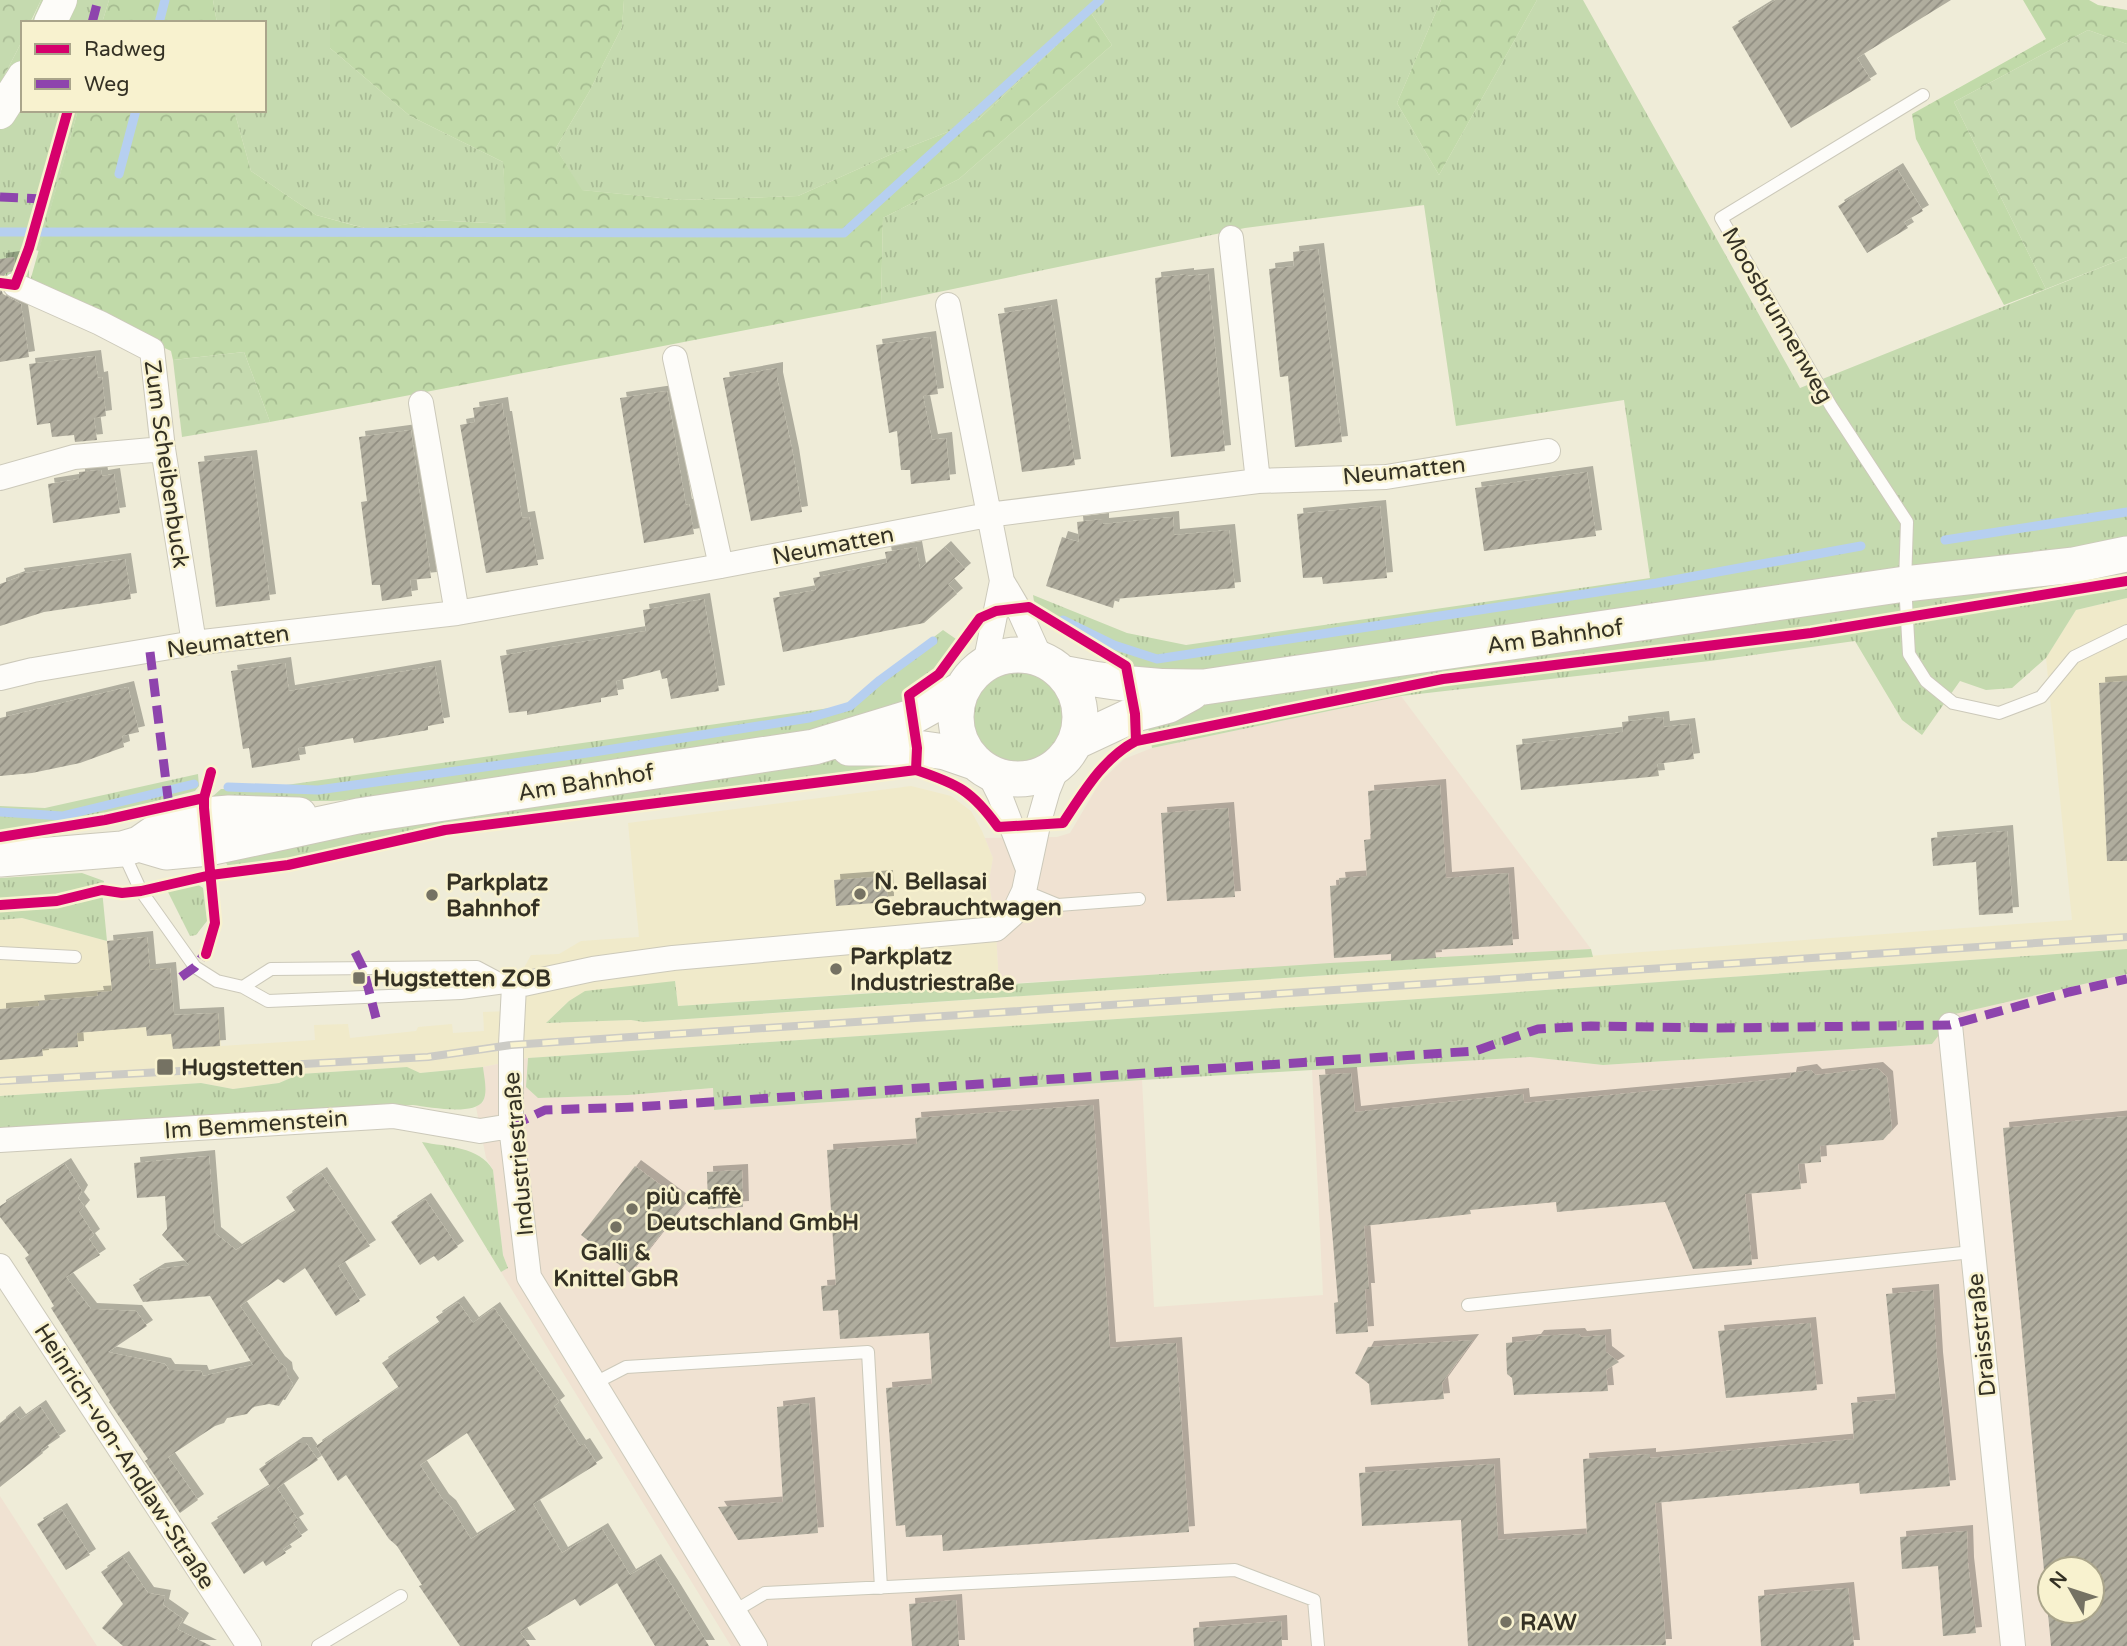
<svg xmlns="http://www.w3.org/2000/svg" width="2127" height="1646" viewBox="0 0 2127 1646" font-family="'Varela Round',sans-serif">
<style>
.built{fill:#f0eaca}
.industrial{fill:#f0e2d2;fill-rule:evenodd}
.grass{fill:url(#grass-tufts)}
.forest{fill:url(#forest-crowns)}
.park{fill:url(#park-crowns)}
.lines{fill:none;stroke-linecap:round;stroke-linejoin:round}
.stream{stroke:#b6cff0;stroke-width:9}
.building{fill:url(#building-hatch);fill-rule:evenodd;filter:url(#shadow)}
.service-casing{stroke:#ccc9ba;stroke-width:14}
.minor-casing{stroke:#ccc9ba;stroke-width:26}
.tertiary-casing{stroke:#ccc9ba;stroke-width:33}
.secondary-casing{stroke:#ccc9ba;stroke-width:37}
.service{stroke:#fdfcf9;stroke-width:12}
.minor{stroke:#fdfcf9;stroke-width:24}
.tertiary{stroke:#fdfcf9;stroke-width:32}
.secondary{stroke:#fdfcf9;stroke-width:35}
.rail-casing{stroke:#cccbc5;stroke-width:8}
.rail{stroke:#f8f2cf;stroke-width:5;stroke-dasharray:16;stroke-linecap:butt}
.quiet{stroke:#8e44ad;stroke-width:9;stroke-dasharray:18 9;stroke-linecap:butt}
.cycleway-casing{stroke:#f8f2cf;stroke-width:15}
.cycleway{stroke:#d6006c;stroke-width:10}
.poi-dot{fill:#757263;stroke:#f8f2cf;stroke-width:2.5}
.labels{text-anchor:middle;stroke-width:5;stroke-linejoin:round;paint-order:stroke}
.street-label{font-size:23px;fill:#343124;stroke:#f8f2cf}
.poi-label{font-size:23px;font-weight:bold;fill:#343124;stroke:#f8f2cf;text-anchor:start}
</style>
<defs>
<pattern id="grass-tufts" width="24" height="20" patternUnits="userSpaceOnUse" patternTransform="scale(1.75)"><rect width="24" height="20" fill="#c5daaf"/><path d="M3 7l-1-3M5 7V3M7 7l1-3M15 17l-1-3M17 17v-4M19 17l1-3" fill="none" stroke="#aabc96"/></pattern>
<pattern id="forest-crowns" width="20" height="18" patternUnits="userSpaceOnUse" patternTransform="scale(1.75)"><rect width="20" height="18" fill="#c1daa9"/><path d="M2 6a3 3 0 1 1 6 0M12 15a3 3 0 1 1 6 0" fill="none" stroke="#a6bc91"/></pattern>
<pattern id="park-crowns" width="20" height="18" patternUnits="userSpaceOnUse" patternTransform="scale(1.75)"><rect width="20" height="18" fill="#c5daaf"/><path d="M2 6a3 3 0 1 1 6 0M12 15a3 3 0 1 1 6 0" fill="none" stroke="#aabc96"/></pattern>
<pattern id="building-hatch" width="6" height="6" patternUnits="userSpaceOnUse" patternTransform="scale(1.75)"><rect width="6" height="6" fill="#b0ad9e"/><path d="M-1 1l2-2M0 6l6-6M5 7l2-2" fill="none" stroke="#908d81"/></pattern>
<filter id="shadow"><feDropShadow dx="6" dy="-6" stdDeviation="0" flood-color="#0004"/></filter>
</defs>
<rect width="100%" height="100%" fill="#efecd8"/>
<path class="built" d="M2127 598V949L1404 1000 528 1058 483 1067 420 1073 406 1067 300 1074 279 1083 233 1089 201 1083 0 1096V920L22 918 107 941 147 937 150 969 170 968 172 990 131 993 170 1016 218 1013 221 1046 315 1040 314 1025 348 1024 350 1038 416 1031 418 1027 452 1024 453 1033 484 1031 483 1012 513 1011 514 986 531 955 559 954 581 941 639 937 628 823 911 786 951 796 971 811 982 831 993 858 989 881 996 929 999 984 678 1006 675 981 569 1001 546 1023 631 1020 643 1022 1347 974 2072 920 2046 658 2076 610Z"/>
<path class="industrial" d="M1401 696 1591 949 999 984 996 929 989 881 993 858 985 838 1057 837 1070 833 1100 782 1124 759 1152 748Z
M2127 974V1646H731L501 1272 508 1268 503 1255 493 1170 486 1158 476 1107 483 1102 485 1095 483 1067 528 1058 526 1087 538 1098 628 1095 714 1088V1110L1142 1080 1154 1307 1323 1295 1312 1070 1530 1057 1603 1065 1932 1044 1954 1014ZM2050 1569H2092V1611H2050Z
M0 1496 97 1646H0Z"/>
<path class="grass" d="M41 0H109L102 23H31Z
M213 0H330V48L410 116 503 162 507 224 433 220 372 230 316 215 251 171 234 110H264V23H217Z
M624 0H1441L1397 103 1439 175 1537 0H1583L1800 388 2127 257V598L2076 610 2046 658 2012 688 1986 690 1960 681 1922 735 1902 720 1855 641 1710 661 1401 696 1152 748 1138 675 1133 663 1035 608 1033 595 1127 633 1186 645 1650 578 1624 400 1456 426 1424 205 1245 228 881 304 883 218 959 179 1112 45 1091 13 978 120 894 153 798 196 682 200 581 190 556 148 589 92 622 27Z
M23 39V110H78L39 251 29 248V285L0 274V84Z
M943 630 956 639 934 671 903 693 902 708 820 732 382 797 332 801H236L212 804V797L221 789H228V785L279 786 844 706Z
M971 716a48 48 0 1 1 96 0a48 48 0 1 1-96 0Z
M840 758 906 765 446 826 366 841 286 861 229 868 220 852Z
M198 774 199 786 195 791 72 823 0 833V806L45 808Z
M82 873 104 881 102 890 107 941 22 918 0 920V878Z
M197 884 203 888 207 921 196 935 190 936 166 888Z
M1591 949 1593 957 643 1022 631 1020 546 1023 569 1001 585 991 675 981 678 1006 1330 963Z
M2127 949V974L1955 1014 1932 1044 1603 1065 1530 1057 1142 1080 714 1110 713 1088 628 1095 538 1098 526 1087 528 1058 1404 1000Z
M407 1067 420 1073 483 1067C484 1076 488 1093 483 1101 474 1116 429 1107 413 1105L0 1128V1096L201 1083 233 1089 279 1083 300 1074Z
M422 1142C447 1147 479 1146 493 1170L503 1255 508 1268 501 1272Z"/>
<path class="forest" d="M109 0H213L217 23H102Z
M330 0H624L622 27 589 92 556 148 582 190 682 200 798 196 894 153 978 120 1091 13 1112 45 959 179 883 218 881 304 270 422 244 352 173 360 171 351 29 285 78 110H234L251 171 316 215 371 230 433 220 506 224 503 162 410 116 330 48Z
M1441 0H1537L1439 175 1397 103Z
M2023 0H2089L2098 5 2127 10V44L2088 30 1954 102 2046 289 2004 305 1916 139 1912 114 2046 39Z"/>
<path class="park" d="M0 0H41L30 23H23V39L0 84Z
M2088 30 2127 44V257L2046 289 1954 102Z
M244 352 270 422 182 437 173 360Z"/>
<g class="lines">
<path class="stream" d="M159 23 165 0
M119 174 136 110
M0 232 844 233 1100 0
M1945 540 2127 512
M1063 620 1114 645 1157 659 1657 583 1861 546
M228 787 318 790 594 752 809 718 850 706 880 680 933 641
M0 812 62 816 194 784"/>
</g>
<path class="building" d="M1776 0H1951L1857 58 1871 80 1791 128 1732 27Z
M1897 169 1923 211 1904 222 1908 228 1867 253 1838 206Z
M1318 249 1342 442 1295 447 1288 376 1280 377 1269 269 1294 266 1293 252Z
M14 257 16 270 6 273 1 280 0 287 3 294 21 304 29 357 0 362V259Z
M1188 274V276L1208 274 1225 451 1171 457 1155 278Z
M1051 305 1075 465 1022 472 998 314Z
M930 337 938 394 923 396 932 440 946 438 950 480 911 484 910 470H901L897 431 889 433 876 345Z
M95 356 98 378 102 377 106 416 94 418 97 440 75 442 74 435 52 437 50 423 37 425 29 364Z
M777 368V378L793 454 802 512 751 521 723 378Z
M667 391 681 476 686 505 689 504 694 534 644 543 620 398Z
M502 403 504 417H506L522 518 529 517 538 565 486 573 460 425 475 422 473 408Z
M411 430 431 578 410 580 412 596 382 601 380 585H372L361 502 367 501 359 437Z
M251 456 270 600 216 607 198 462Z
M101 470 102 476 114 474 120 513 53 523 48 484 79 479V472Z
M1587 472 1596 536 1484 551 1475 488Z
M1380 506 1387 578 1323 584 1322 577 1303 578 1297 514Z
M1173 517 1174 535 1229 530 1235 588 1115 599 1113 608 1046 586 1062 537 1079 542 1077 522 1103 519V524Z
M916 547 920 569 945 547 965 569 948 584 957 594 924 623 783 652 773 598 816 590 813 578 887 563 885 552Z
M125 559 131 599 44 612 0 626V584L19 577 18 574Z
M704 599 719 691 671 699 667 678 662 679 660 670 616 681 618 695 601 698V702L527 715V711L509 713 500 656 646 631 643 610Z
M285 663 289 691 435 666 444 723 428 726V730L354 743 353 738 298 748 300 760 252 768 249 748 243 749 231 671Z
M2127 681V861H2107L2099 683Z
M128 687 139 732 122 736 124 747 80 763 32 773 0 776V718Z
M1663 717 1664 727 1689 724 1694 759 1657 764 1659 776 1521 790 1516 745 1623 732 1622 722Z
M1440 785 1446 878 1508 873 1513 945 1435 950 1436 958 1391 961V954L1334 958 1330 886 1340 885 1339 878 1367 876 1364 840 1371 839 1368 791Z
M1228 808 1235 897 1167 901 1161 813Z
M2007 831 2013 913 1979 915 1976 862 1933 866 1931 838Z
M887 876 888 902 836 906 834 880Z
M147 937 150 970 170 968 174 1015 218 1013 220 1046 173 1049 171 1034 147 1036 146 1027 77 1033 78 1047 42 1049 43 1056 0 1060V1009L39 1006 38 1001 98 996 97 992 112 991 107 941Z
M1877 1068 1887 1077 1892 1130 1883 1140 1820 1146 1821 1162 1798 1164 1801 1189 1745 1194 1752 1265 1693 1269 1665 1202 1557 1212 1556 1202 1470 1210 1471 1214 1364 1226 1369 1289H1365L1368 1332 1336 1334 1334 1303 1338 1302 1319 1075 1351 1073 1355 1112 1523 1094 1524 1103 1790 1078 1791 1073 1811 1070 1816 1075Z
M1093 1105 1110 1348 1176 1343 1189 1532 943 1551 942 1535 906 1537 905 1525 896 1526 886 1388 932 1384 929 1333 840 1339 838 1310 823 1311 821 1286 836 1285 827 1150 917 1144 915 1118Z
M2127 1116V1646H2051L2003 1128ZM2050 1569H2092V1611H2050Z
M209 1156 215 1233 236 1250 296 1212 286 1197 321 1173 370 1246 338 1266 360 1301 336 1316 305 1268 284 1283 278 1279 240 1306 279 1362 286 1368 287 1375 293 1384 279 1406 269 1404 253 1407 247 1414 227 1418 224 1423 215 1426 168 1457 198 1500 180 1513 145 1461 148 1459 109 1402 110 1401 51 1308 54 1306 25 1258 29 1255 0 1217V1206L65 1164 82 1191 78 1198 84 1206 79 1212 94 1235 89 1239 100 1255 66 1277 91 1309 136 1311 147 1326 108 1352 165 1364 169 1370 201 1371 203 1376 253 1365 210 1296 143 1302 133 1285 159 1269 189 1265 162 1235 167 1229 165 1196 137 1198 134 1163Z
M635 1166 685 1203 630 1273 581 1235Z
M742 1170 743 1207 708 1209 707 1172Z
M425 1199 458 1247 438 1261 434 1256 420 1265 391 1222Z
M1933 1290 1937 1358 1950 1486 1860 1494 1859 1483 1655 1503 1666 1645 1468 1646 1461 1520 1362 1526 1359 1473 1494 1464 1498 1540 1587 1534 1583 1459 1650 1454V1458L1854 1439 1851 1403 1896 1399 1886 1294Z
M458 1302 473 1323 494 1308 559 1402 554 1406 580 1446 584 1444 597 1464 533 1504 562 1553 602 1529 630 1575 580 1606 575 1599 520 1632 530 1646H460L419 1586 422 1585 397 1546 389 1539 346 1475 338 1481 316 1446 399 1388 382 1363 440 1323 436 1317ZM467 1433 516 1511 471 1539 450 1506 443 1500 420 1465Z
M1810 1323 1817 1390 1726 1398 1718 1331Z
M1579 1334 1581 1337 1605 1335 1606 1352 1619 1362 1606 1370 1608 1391 1514 1395 1512 1378 1507 1374 1506 1343 1535 1340 1538 1336Z
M1473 1340 1442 1383 1444 1399 1371 1405 1369 1384 1355 1373 1368 1347Z
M809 1403 818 1533 738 1540 718 1507 783 1502 777 1407Z
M40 1406 60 1437 41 1450 43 1453 0 1487V1423L14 1412 20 1420Z
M297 1443H306L318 1460 277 1488 298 1520 293 1523 302 1536 283 1549 286 1553 266 1566 263 1561 244 1574 211 1523 270 1486 259 1469Z
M61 1509 90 1555 66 1570 37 1524Z
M1967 1531 1968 1563 1976 1633 1943 1636 1938 1566 1902 1569 1900 1537Z
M123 1557 148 1593 165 1596 163 1605 183 1619 177 1629 211 1646H123L102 1628 123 1604 101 1572Z
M655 1560 672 1586 709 1646H655L617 1583Z
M1848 1588 1854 1646H1761L1758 1596Z
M956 1600 959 1646H912L909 1604Z
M1281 1621 1282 1646H1194L1193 1628Z"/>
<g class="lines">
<defs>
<path id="service" d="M1923 95 1721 218 1831 406 1907 522 1905 584 1909 654 1926 681 1953 703 1999 713 2041 697 2074 657 2127 631
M123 852 141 891 195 967 217 981 243 987 268 1001 461 993 514 986
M1024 891 1058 905 1139 899
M0 953 75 957
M243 987 271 969 477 967 513 986
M1468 1305 1972 1252
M593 1384 626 1367 868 1352 881 1588
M733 1612 765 1593 1235 1570 1314 1600 1318 1646
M318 1646 401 1596"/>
<path id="minor" d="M1231 238 1258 481
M15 285 100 323 152 350 163 449 194 643
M948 305 1002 581 1018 608 1041 659
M675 358 721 566
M421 403 457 613
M0 478 74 457 163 449
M985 664 1002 581
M0 678 33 670 194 643 457 613 721 566 988 515 1258 481 1386 477 1548 451
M988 772 1000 796 1028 869
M1950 1025 2013 1646
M0 1140 393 1116 480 1131 511 1126
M0 1266 249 1646
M755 1646 529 1277 511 1126V1045L514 986 593 969 673 958 996 929 1013 914 1024 891 1038 825 1048 790 1059 763"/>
<path id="tertiary" d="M50 23 61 0
M0 113 23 77"/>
<path id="secondary" d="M956 717a62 62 0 1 1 124 0a62 62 0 1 1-124 0Z
M1062 673C1109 683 1156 688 1204 687L1905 584 2074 565 2127 554
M1075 742 1135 714 1169 705 1191 693
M849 748H917L945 752 974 762
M139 844 166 852 209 848 358 816 814 747 912 717 962 689
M0 859 122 849 139 844 162 828 205 815 229 813 299 815"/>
</defs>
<use href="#service" class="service-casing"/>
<use href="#minor" class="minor-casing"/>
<use href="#tertiary" class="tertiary-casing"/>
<use href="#secondary" class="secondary-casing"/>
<use href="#service" class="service"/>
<use href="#minor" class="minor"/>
<use href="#tertiary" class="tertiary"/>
<use href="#secondary" class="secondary"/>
<defs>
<path id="rail" d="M0 1081 428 1057 511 1045 2127 937"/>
</defs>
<use href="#rail" class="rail-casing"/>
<use href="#rail" class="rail"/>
<path class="quiet" d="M92 23 98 0
M0 197 43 199
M150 652 169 806
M355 952 363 968 376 1018
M181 977 195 967 207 950
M511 1126 545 1110 636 1107 1475 1051 1538 1029 1591 1026 1718 1028 1950 1025 2069 992 2127 979"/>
<defs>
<path id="cycleway" d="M0 283 15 285 29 248 68 110
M916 770 917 748 909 695 939 674 980 618 996 611 1029 607 1126 666 1135 714 1136 741
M0 837 105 820 204 798
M0 905 57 901 102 890 122 893 141 891 211 875 288 865 445 830 916 770C958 784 972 791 998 827L1063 823C1083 793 1103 758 1136 741L1443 679 1811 633 2127 581
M206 954 215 923 204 808V798L211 772"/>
</defs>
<use href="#cycleway" class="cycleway-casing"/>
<use href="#cycleway" class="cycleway"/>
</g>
<g class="poi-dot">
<circle cx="860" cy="894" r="7"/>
<circle cx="432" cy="895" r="7"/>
<circle cx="836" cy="969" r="7"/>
<rect x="352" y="971" width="14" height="14" rx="3.5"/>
<rect x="156" y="1058" width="18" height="18" rx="3.5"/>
<circle cx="632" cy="1209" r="7"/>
<circle cx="616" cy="1227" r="7"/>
<circle cx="1506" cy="1622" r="7"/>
</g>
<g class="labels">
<g class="street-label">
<text transform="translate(1778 315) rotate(60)" y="8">Moosbrunnenweg</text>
<text transform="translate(167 464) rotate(82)" y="8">Zum Scheibenbuck</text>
<text transform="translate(1404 470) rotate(-6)" y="8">Neumatten</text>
<text transform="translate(833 545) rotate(-11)" y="8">Neumatten</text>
<text transform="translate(1555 636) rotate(-8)" y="8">Am Bahnhof</text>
<text transform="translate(228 641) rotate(-8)" y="8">Neumatten</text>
<text transform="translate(586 782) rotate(-9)" y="8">Am Bahnhof</text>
<text transform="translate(256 1124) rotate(-4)" y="8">Im Bemmenstein</text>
<text transform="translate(518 1154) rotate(-95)" y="8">Industriestraße</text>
<text transform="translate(1981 1335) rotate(-96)" y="8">Draisstraße</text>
<text transform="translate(125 1456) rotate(57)" y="8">Heinrich-von-Andlaw-Straße</text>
</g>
<g class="poi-label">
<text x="874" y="889">N. Bellasai<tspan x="874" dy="26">Gebrauchtwagen</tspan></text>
<text x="446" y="890">Parkplatz<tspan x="446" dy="26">Bahnhof</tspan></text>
<text x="850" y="964">Parkplatz<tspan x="850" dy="26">Industriestraße</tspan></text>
<text x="373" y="986">Hugstetten ZOB</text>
<text x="181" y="1075">Hugstetten</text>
<text x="646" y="1204">più caffè<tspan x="646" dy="26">Deutschland GmbH</tspan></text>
<text x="616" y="1260" text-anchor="middle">Galli &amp;<tspan x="616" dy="26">Knittel GbR</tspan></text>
<text x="1520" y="1630">RAW</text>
</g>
</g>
<rect x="21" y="21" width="245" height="91" fill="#f8f2cf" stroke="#aaa58b" stroke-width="2"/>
<rect x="35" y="44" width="35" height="10" fill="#d6006c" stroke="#aaa58b" stroke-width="2"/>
<text x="84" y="56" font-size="21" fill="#343124">Radweg</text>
<rect x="35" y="79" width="35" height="10" fill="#8e44ad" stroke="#aaa58b" stroke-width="2"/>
<text x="84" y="91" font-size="21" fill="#343124">Weg</text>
<g transform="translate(2071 1590) rotate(309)"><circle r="33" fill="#f8f2cf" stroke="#aaa58b" stroke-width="2"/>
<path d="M0-5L12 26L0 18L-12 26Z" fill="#757263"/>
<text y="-10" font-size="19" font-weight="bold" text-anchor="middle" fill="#343124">N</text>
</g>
</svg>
